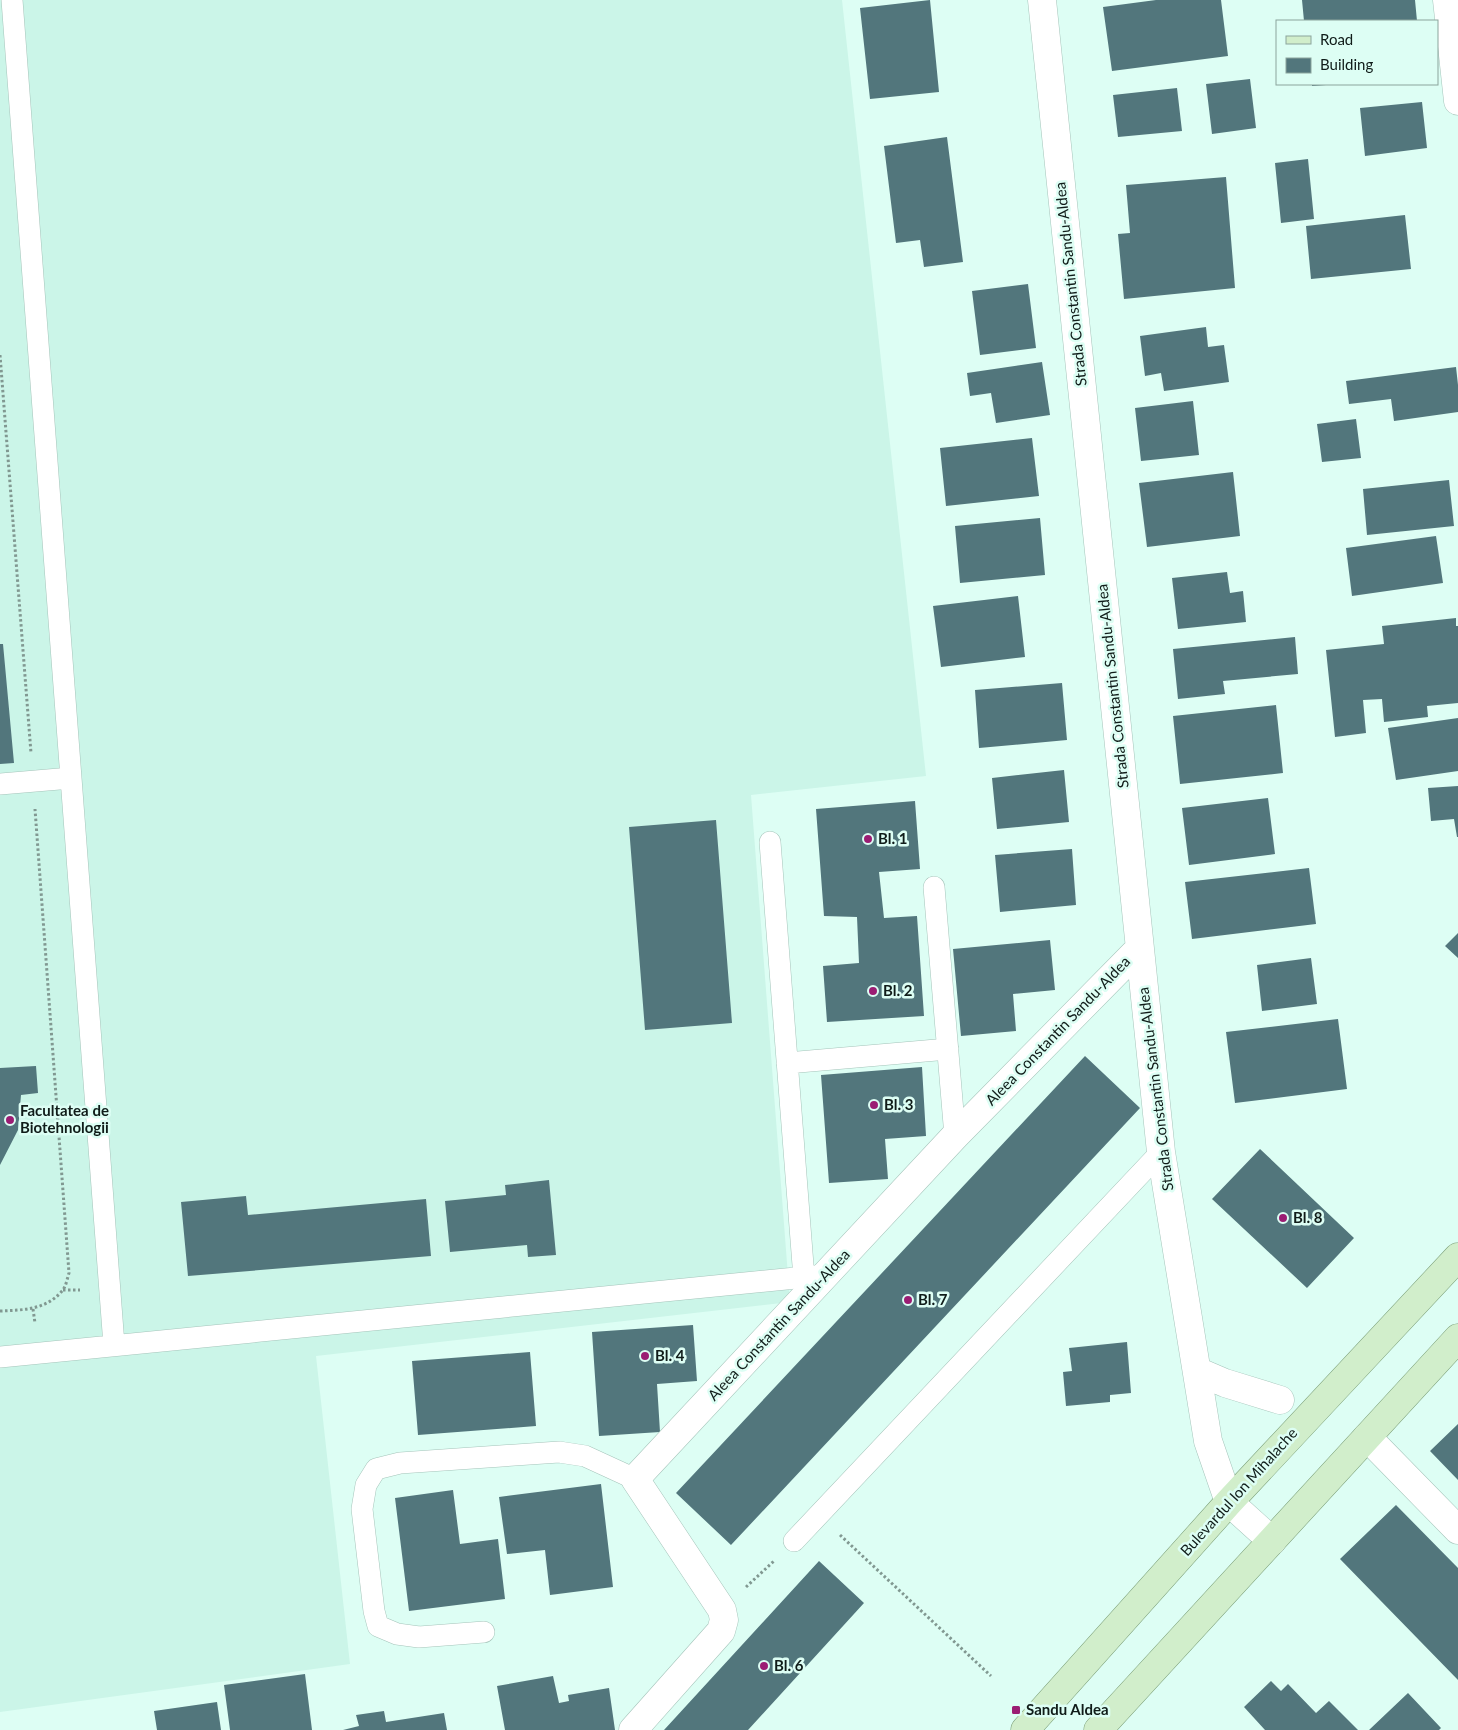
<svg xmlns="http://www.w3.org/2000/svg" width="1458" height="1730" viewBox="0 0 1458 1730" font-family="Lato,sans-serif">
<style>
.built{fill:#cbf5e8}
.building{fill:#52767c}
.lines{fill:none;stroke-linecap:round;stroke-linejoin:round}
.lane-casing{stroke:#a5c4ba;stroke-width:22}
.street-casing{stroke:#a5c4ba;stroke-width:29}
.primary-casing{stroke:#7a9d77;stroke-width:29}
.path{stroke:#819891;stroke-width:3;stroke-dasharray:2.5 2.5;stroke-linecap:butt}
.lane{stroke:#fff;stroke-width:21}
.street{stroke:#fff;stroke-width:28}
.primary{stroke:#d1eecb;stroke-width:28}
.poi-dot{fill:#9b1d73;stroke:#ddfef4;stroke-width:2}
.labels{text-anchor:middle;stroke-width:5;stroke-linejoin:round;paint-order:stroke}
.street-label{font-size:15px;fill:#101c19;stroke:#ddfef4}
.poi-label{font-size:15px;font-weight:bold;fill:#101c19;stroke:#ddfef4;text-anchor:start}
</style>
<rect width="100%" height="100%" fill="#ddfef4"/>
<path class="built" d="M0 0H842L926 776 751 795 790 1302 316 1356 350 1664 0 1712Z"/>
<path class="building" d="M930 0 939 92 870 99 860 8Z
M1156 0H1221L1228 56 1112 71 1103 7Z
M1302 0H1415L1417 21H1304Z
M1250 79 1256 128 1212 134 1206 84Z
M1312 84H1326V85L1312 86Z
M1177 88 1182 131 1118 137 1113 95Z
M1422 102 1427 148 1365 156 1360 108Z
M947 137 963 262 924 267 920 240 896 243 884 146Z
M1308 159 1314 219 1281 223 1275 163Z
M1226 177 1235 288 1124 299 1118 234 1130 233 1126 185Z
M1405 215 1411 269 1311 279 1306 226Z
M1028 284 1036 348 980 355 972 291Z
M1206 327 1208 347 1224 345 1229 382 1164 391 1161 373 1145 376 1140 336Z
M1042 362 1050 415 996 423 991 393 970 396 967 373Z
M1456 367 1458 385V412L1394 421 1391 399 1349 404 1346 381Z
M1193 401 1199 455 1141 461 1135 408Z
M1356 419 1361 458 1322 462 1317 424Z
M1032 438 1039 496 946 506 940 448Z
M1233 472 1240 536 1147 547 1139 483Z
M1449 480 1454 526 1367 535 1363 489Z
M1040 518 1045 575 960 583 955 526Z
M1436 536 1443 583 1352 596 1346 548Z
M1227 572 1230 593 1243 591 1246 622 1178 629 1172 578Z
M1018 596 1025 657 941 667 933 606Z
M1456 618V626H1458V703L1427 706 1428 717 1384 722 1382 699 1363 700 1366 733 1335 737 1326 650 1384 644 1382 626Z
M1295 637 1298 674 1223 681 1225 694 1178 699 1173 649Z
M0 644H3L14 763 0 764Z
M1062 683 1067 740 979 748 975 690Z
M1276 705 1283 773 1180 784 1173 716Z
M1458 718V771L1396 780 1388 728Z
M1064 770 1069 822 997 829 992 778Z
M1458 786V837H1457L1454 819 1431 821 1428 788Z
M1268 798 1275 854 1189 865 1182 808Z
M915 801 920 869 879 872 884 918 917 916 924 1016 827 1022 823 966 859 963 857 917 824 916 816 809Z
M716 820 732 1023 645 1030 629 827Z
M1072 849 1076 905 1000 912 995 855Z
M1309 868 1316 924 1192 939 1185 882Z
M1458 933V958L1445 946Z
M1050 940 1055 990 1013 994 1016 1031 961 1036 953 949Z
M1311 958 1317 1004 1262 1011 1257 965Z
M1338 1019 1347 1089 1235 1103 1226 1032Z
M1085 1056 1140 1108 731 1545 676 1493Z
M36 1066 38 1093 21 1095 18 1130 0 1165V1068Z
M922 1067 926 1136 885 1139 888 1179 829 1183 821 1075Z
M1260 1149 1354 1238 1307 1288 1212 1199Z
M549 1180 556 1255 528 1257 527 1245 450 1252 445 1201 506 1195 505 1185Z
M246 1196 248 1215 426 1199 431 1256 188 1276 181 1202Z
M693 1325 697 1381 657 1384 660 1432 599 1436 592 1332Z
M1127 1342 1131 1393 1110 1395V1402L1066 1406 1063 1372 1072 1371 1069 1348Z
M530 1352 536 1426 418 1435 412 1361Z
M1458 1424V1480L1430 1451Z
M601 1484 613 1587 550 1595 545 1550 507 1554 499 1497Z
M453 1490 460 1544 498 1539 505 1599 409 1611 395 1498Z
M1396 1505 1458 1568V1680L1340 1559Z
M819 1561 864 1603 748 1730H664Z
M305 1674 312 1730H230L224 1685Z
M553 1676 559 1703 569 1701 568 1695 609 1688 615 1730H505L497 1686Z
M1271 1681 1281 1691 1288 1684 1316 1713 1329 1701 1358 1730H1265L1244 1707Z
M1408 1693 1441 1728 1439 1730H1369Z
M217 1702 221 1730H157L154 1711Z
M384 1711 386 1722 444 1713 447 1730H343L359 1726 356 1715Z"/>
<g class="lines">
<defs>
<path id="lane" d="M12 0 114 1345
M0 784 71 778
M770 842 804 1278
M934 887 955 1136
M787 1063 948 1049
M0 1357 826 1275
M794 1541 1161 1152
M484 1632 419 1637 397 1634 378 1626 374 1611 362 1509 366 1485 376 1469 400 1463 559 1452 585 1456 635 1479"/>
<path id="street" d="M1042 0 1161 1152 1208 1441 1229 1502 1272 1541
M1447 0 1458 101
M1197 1371 1225 1383 1280 1400
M1367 1437 1458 1530
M633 1730 721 1631 724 1620 722 1610 635 1479 955 1136 1140 948"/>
<path id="primary" d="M1025 1730 1229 1502 1458 1257
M1098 1730 1458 1338"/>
</defs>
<use href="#lane" class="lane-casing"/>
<use href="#street" class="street-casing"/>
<use href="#primary" class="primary-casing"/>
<path class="path" d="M0 355 31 753
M63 1290H80
M33 1309 35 1323
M0 1311C23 1310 46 1310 62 1291 66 1287 67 1279 69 1273L35 809
M840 1535 991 1676
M746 1587 774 1561"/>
<use href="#lane" class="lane"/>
<use href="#street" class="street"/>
<use href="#primary" class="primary"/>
</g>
<g class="poi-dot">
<circle cx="868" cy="839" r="5"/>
<circle cx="873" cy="991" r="5"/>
<circle cx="874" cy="1105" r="5"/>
<circle cx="10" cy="1120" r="5"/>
<circle cx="1283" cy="1218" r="5"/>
<circle cx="908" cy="1300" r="5"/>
<circle cx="645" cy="1356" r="5"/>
<circle cx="764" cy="1666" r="5"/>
<rect x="1011" y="1705" width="10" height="10" rx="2.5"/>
</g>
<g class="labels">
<g class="street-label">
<text transform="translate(1071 284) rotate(-96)" y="5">Strada Constantin Sandu-Aldea</text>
<text transform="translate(1113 686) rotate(-96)" y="5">Strada Constantin Sandu-Aldea</text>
<text transform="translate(1058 1031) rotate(-46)" y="5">Aleea Constantin Sandu-Aldea</text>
<text transform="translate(1156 1089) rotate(-97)" y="5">Strada Constantin Sandu-Aldea</text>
<text transform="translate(779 1325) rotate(-47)" y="5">Aleea Constantin Sandu-Aldea</text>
<text transform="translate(1239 1492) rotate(-48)" y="5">Bulevardul Ion Mihalache</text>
</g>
<g class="poi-label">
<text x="878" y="844">Bl. 1</text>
<text x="883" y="996">Bl. 2</text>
<text x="884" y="1110">Bl. 3</text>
<text x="20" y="1116">Facultatea de<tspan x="20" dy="17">Biotehnologii</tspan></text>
<text x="1293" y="1223">Bl. 8</text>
<text x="918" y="1305">Bl. 7</text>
<text x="655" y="1361">Bl. 4</text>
<text x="774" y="1671">Bl. 6</text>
<text x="1026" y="1715">Sandu Aldea</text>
</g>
</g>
<rect x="1276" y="20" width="162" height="65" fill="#ddfef4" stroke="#8ba49c"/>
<rect x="1286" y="36" width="25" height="8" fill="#d1eecb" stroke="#8ba49c"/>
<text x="1320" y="45" font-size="15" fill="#101c19">Road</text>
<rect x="1286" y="58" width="25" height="15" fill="#52767c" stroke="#8ba49c"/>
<text x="1320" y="70" font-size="15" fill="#101c19">Building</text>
</svg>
